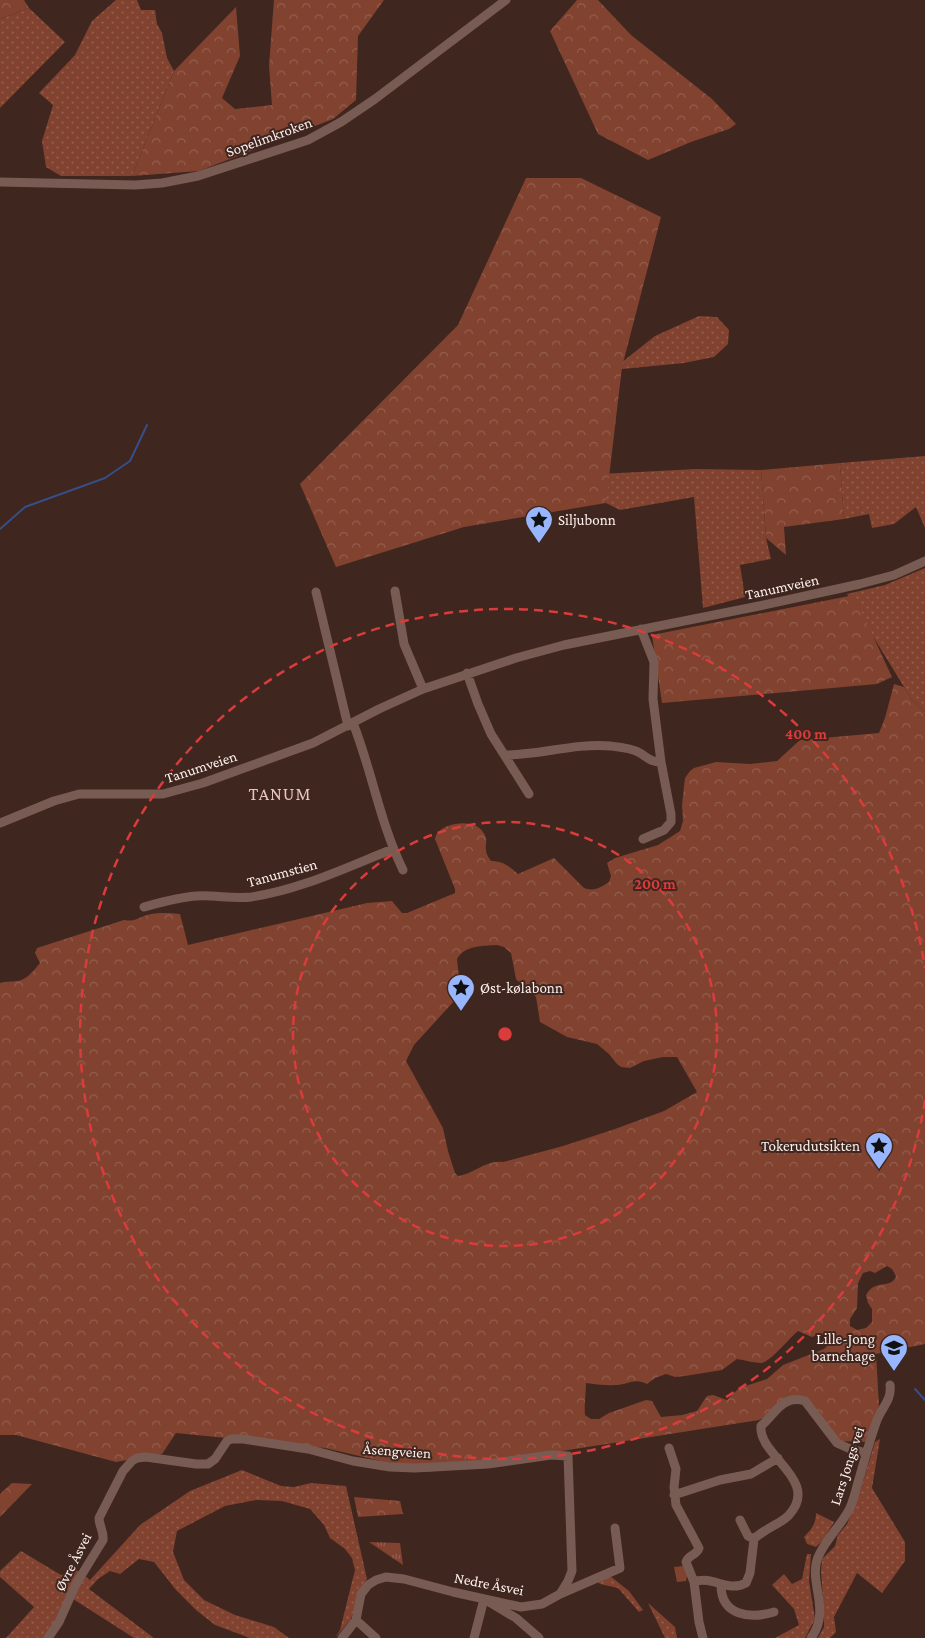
<svg xmlns="http://www.w3.org/2000/svg" width="925" height="1638" viewBox="0 0 925 1638" font-family="'Crimson Pro',serif">
<style>
.grass{fill:url(#grass-dots)}
.forest{fill:url(#forest-crowns);fill-rule:evenodd}
.park{fill:url(#park-tufts)}
.pitch{fill:#814230}
.lines{fill:none;stroke-linecap:round;stroke-linejoin:round}
.stream{stroke:#364e89;stroke-width:2}
.minor{stroke:#785c53;stroke-width:9}
.ring{fill:none;stroke:#da3c3c;stroke-width:2.5;stroke-dasharray:9 6}
.labels{text-anchor:middle;stroke-width:4;stroke-linejoin:round;paint-order:stroke}
.street-label{font-size:15px;fill:#fef0ec;stroke:#3f261f}
.poi-label{font-size:15px;fill:#fef0ec;stroke:#3f261f;text-anchor:start}
.quarter-label{font-size:18px;letter-spacing:1px;fill:#e7c6bc;stroke:#3f261f}
.centre{fill:#da3c3c;stroke:#3f261f;stroke-width:2.5}
.ring-label{font-size:15px;text-anchor:middle;font-weight:bold;fill:#da3c3c;stroke:#3f261f;stroke-width:4;stroke-linejoin:round;paint-order:stroke}
</style>
<defs>
<pattern id="grass-dots" width="8" height="8" patternUnits="userSpaceOnUse" patternTransform="scale(1.25)"><rect width="8" height="8" fill="#814230"/><path d="M2 2h.1M6 6h.1" fill="none" stroke="#945e4e" stroke-width="1.8" stroke-linecap="round"/></pattern>
<pattern id="forest-crowns" width="20" height="18" patternUnits="userSpaceOnUse" patternTransform="scale(1.25)"><rect width="20" height="18" fill="#814230"/><path d="M2 6a3 3 0 1 1 6 0M12 15a3 3 0 1 1 6 0" fill="none" stroke="#945e4e"/></pattern>
<pattern id="park-tufts" width="24" height="20" patternUnits="userSpaceOnUse" patternTransform="scale(1.25)"><rect width="24" height="20" fill="#814230"/><path d="M3 7l-1-3M5 7V3M7 7l1-3M15 17l-1-3M17 17v-4M19 17l1-3" fill="none" stroke="#945e4e"/></pattern>
</defs>
<rect width="100%" height="100%" fill="#3f261f"/>
<path class="grass" d="M116 0H137L141 10H155L157 24 162 33 167 58 174 71 132 176H61L46 167 42 141 53 105 39 93 75 55 92 21Z
M29 8 65 42 0 108V19Z
M699 316 717 317 729 330 728 344 714 357 684 363 612 370 655 336Z
M925 456V528L916 507 894 524 872 528 869 514 844 519 840 463Z
M696 469 761 470 766 538 771 559 740 565 745 597 703 608 694 497 620 510 606 503 601 474Z
M925 568V712L912 700 847 594 885 585Z
M880 1439 872 1488 905 1542V1561L882 1593 857 1573 834 1617 836 1632 830 1638H818L824 1627V1613L821 1571 822 1559 835 1546 838 1535 847 1524 858 1498 875 1442Z
M242 1470 281 1486 294 1487 311 1483 346 1486 367 1579 361 1587 351 1619 335 1638 340 1630 355 1570 352 1558 345 1549 330 1538 324 1525 310 1509 282 1501 256 1500 225 1506 177 1531 173 1552 184 1580 204 1600 235 1615 274 1627 289 1638H250L215 1625 196 1610 176 1590 154 1562 139 1559 120 1574 110 1571 98 1579 89 1589 154 1638H134L73 1599 47 1638H6L34 1607 0 1577V1571L21 1551 61 1575 70 1572V1565L90 1580 140 1525 190 1491Z
M816 1513 834 1522 824 1539 816 1547 807 1544 804 1537C811 1530 816 1524 816 1513Z
M807 1554H811L809 1581 815 1619 805 1638H775L799 1625 794 1609 772 1585 784 1574 792 1584 802 1579Z
M610 1576 629 1591 643 1610 639 1612 618 1588 600 1584 597 1581Z
M648 1603 675 1627 677 1638H665Z"/>
<path class="forest" d="M0 0H24L29 8 0 19Z
M274 0H384L358 36 356 100 333 119 199 171 132 176 174 71 236 7 240 56 222 98 235 109 272 105 269 66Z
M577 0H598L631 35 712 99 736 124 729 129 691 142 648 160 598 134 550 31Z
M526 178H581L661 217 622 367 606 503 464 527 336 567 300 484 458 325Z
M840 463 844 519 784 527 786 555 766 538 761 470Z
M854 595 892 677 877 684 662 703 652 635Z
M894 684 904 687 912 700 925 712V1344L876 1354 879 1406 866 1442 835 1441 803 1399 759 1420 428 1472 325 1448 176 1433 162 1454 116 1462 16 1435H0V983C6 981 11 982 17 981 27 980 34 970 40 963L35 953 37 948 124 920C135 922 137 918 147 915 158 912 169 913 180 914L188 945 367 903 392 901 402 913H407L455 893V889L435 839C436 832 442 828 448 826 462 821 481 822 486 838 487 842 485 846 486 850 486 854 489 858 491 861 503 861 509 866 518 874L554 858 584 888C595 892 601 887 609 882L611 876 607 863 615 858 658 845 680 831 683 821 682 805 685 778 690 771 694 768 716 762 750 764 777 761 800 740 879 733 885 718ZM497 945 504 947 511 953 516 979 524 987 530 990 536 997 540 1022 567 1037 597 1044 609 1054 617 1064 621 1067 630 1068 644 1061 663 1057H677L697 1092 664 1111 615 1129 563 1146 503 1162C485 1160 474 1174 458 1176L455 1173 448 1151 443 1128 406 1061 414 1045 456 999C462 987 458 972 457 959 465 945 483 946 497 945ZM887 1266 892 1269 896 1276C891 1290 875 1278 866 1295L868 1303 872 1309V1322L866 1328 857 1330 850 1326V1319L857 1308 858 1283 863 1273 870 1271 875 1273ZM798 1331 812 1337 820 1334 828 1336 829 1344 824 1349 783 1365 767 1379 739 1388 727 1400 713 1395 707 1396 697 1411 682 1415 661 1417 652 1401 646 1400 609 1413 599 1419H591L585 1415C584 1404 586 1393 586 1383 595 1384 606 1386 615 1385 627 1385 635 1377 647 1384L655 1378 666 1374 675 1377 685 1376 722 1370 737 1359C744 1360 755 1363 761 1363 771 1362 789 1338 798 1331Z
M12 1483 32 1484 0 1517V1494Z
M354 1497 400 1501 403 1514 358 1517Z"/>
<path class="park" d="M369 1542 400 1543 403 1565Z"/>
<path class="pitch" d="M683 1566 687 1576 686 1581 677 1582 674 1567Z"/>
<g class="lines">
<path class="stream" d="M0 529 25 507 105 478 130 461 147 425
M915 1389 925 1400"/>
<path class="minor" d="M0 182 135 185 162 183 198 176 308 140 341 122 375 99 506 0
M395 591 404 644 423 689
M316 592 348 726
M641 629 654 662 653 699 661 762 671 814V822L664 830 643 839
M467 673 478 704 491 734 529 794
M353 723C372 771 380 823 403 870
M505 755C540 755 575 743 610 746 620 747 632 748 640 753 648 758 651 762 661 762
M0 823 54 801 79 794H163L203 783 313 743 379 709 423 689 516 658 564 645 759 606 860 584 894 575 925 561
M144 907C162 902 179 897 197 896 215 895 233 899 251 897 300 890 347 867 393 849
M669 1448 676 1469 674 1487 676 1505 699 1548C697 1555 688 1555 686 1562L694 1582
M674 1495 720 1480 751 1474 778 1458
M740 1520 748 1536 754 1539
M721 1585C721 1616 750 1619 774 1612
M560 1594 620 1568 615 1528
M48 1638 59 1622 76 1584 103 1540C104 1531 99 1526 99 1518L123 1471 132 1461 137 1458 146 1457 196 1464H208L215 1459 227 1441 231 1439H243L308 1449 353 1461 390 1467 415 1468 488 1464 551 1455 568 1456 572 1571 568 1581 560 1594 542 1604 521 1607 453 1592 404 1579 386 1577 376 1580 368 1585 361 1594 356 1620 376 1638
M342 1638 356 1620
M474 1638 484 1599 516 1618 539 1638
M703 1638 699 1622 694 1582C713 1575 727 1593 746 1583L750 1573 754 1539C765 1528 781 1524 789 1515 821 1480 758 1456 761 1426 776 1413 783 1394 805 1401L837 1443 848 1448 866 1453
M811 1638C833 1608 805 1580 820 1553 828 1537 842 1524 850 1508 854 1499 856 1489 859 1479 865 1459 870 1439 877 1420 882 1407 892 1400 890 1385"/>
</g>
<g class="ring">
<circle cx="505" cy="1034" r="212"/>
<path d="M925 1100A425 425 0 1 1 925 968"/>
</g>
<defs>
<symbol id="sight-pin" viewBox="-11 -11 22 30"><path d="M0 17L-7.5 6A9.5 9.5 0 1 1 7.5 6Z" fill="#97b6fd" stroke="#3f261f"/><path d="M0-6L1.8-2.2L6-1.7L2.9 1.2L3.7 5.4L0 3.3L-3.7 5.4L-2.9 1.2L-6-1.7L-1.8-2.2Z" fill="#111"/></symbol>
<symbol id="school-pin" viewBox="-11 -11 22 30"><path d="M0 17L-7.5 6A9.5 9.5 0 1 1 7.5 6Z" fill="#97b6fd" stroke="#3f261f"/><path d="M0-5L7-2L0 1L-7-2ZM-4 1L0 2.5L4 1V4Q0 6-4 4Z" fill="#111"/></symbol>
</defs>
<g fill-rule="evenodd">
<use href="#sight-pin" x="523" y="504" width="32" height="43"/>
<use href="#sight-pin" x="445" y="972" width="32" height="43"/>
<use href="#sight-pin" x="863" y="1130" width="32" height="43"/>
<use href="#school-pin" x="878" y="1332" width="32" height="43"/>
</g>
<g class="labels">
<g class="street-label">
<text transform="translate(269 137) rotate(-20)" y="5">Sopelimkroken</text>
<text transform="translate(782 587) rotate(-12)" y="5">Tanumveien</text>
<text transform="translate(201 767) rotate(-18)" y="5">Tanumveien</text>
<text transform="translate(282 873) rotate(-15)" y="5">Tanumstien</text>
<text transform="translate(397 1451) rotate(4)" y="5">Åsengveien</text>
<text transform="translate(847 1466) rotate(-72)" y="5">Lars Jongs vei</text>
<text transform="translate(73 1562) rotate(-63)" y="5">Øvre Åsvei</text>
<text transform="translate(489 1584) rotate(11)" y="5">Nedre Åsvei</text>
</g>
<g class="poi-label">
<text x="558" y="525">Siljubonn</text>
<text x="480" y="993">Øst-kølabonn</text>
<text x="860" y="1151" text-anchor="end">Tokerudutsikten</text>
<text x="875" y="1344" text-anchor="end">Lille-Jong<tspan x="875" dy="17">barnehage</tspan></text>
</g>
<g class="quarter-label">
<text x="280" y="800">TANUM</text>
</g>
</g>
<circle cx="505" cy="1034" r="8" class="centre"/>
<g class="ring-label">
<text x="806" y="739">400 m</text>
<text x="655" y="889">200 m</text>
</g>
</svg>
